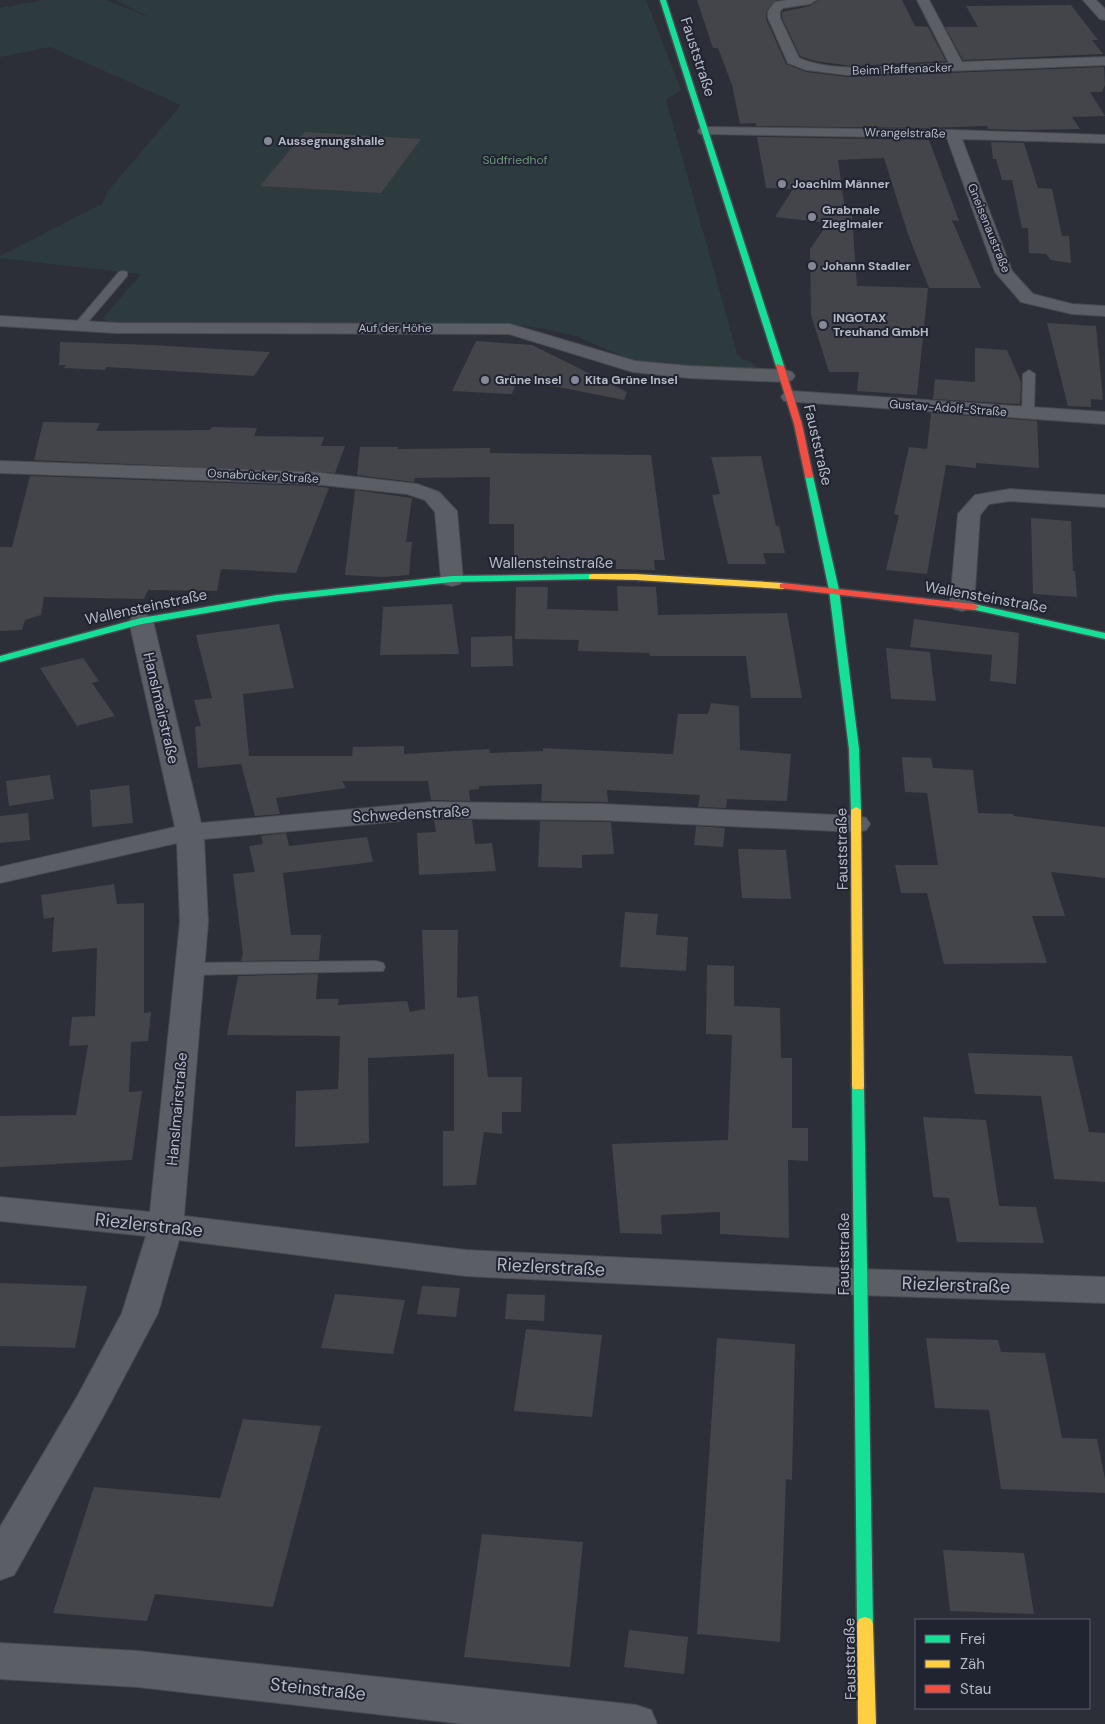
<svg xmlns="http://www.w3.org/2000/svg" width="1105" height="1724" viewBox="0 0 1105 1724" font-family="'DM Sans',sans-serif">
<style>
.green{fill:#2d3b3f}
.building{fill:#43454b}
.lines{fill:none;stroke-linecap:round;stroke-linejoin:round}
.lane-casing{stroke:#484a50;stroke-width:2}
.street-casing{stroke:#484a50;stroke-width:2}
.fast-casing{stroke:#484a50;stroke-width:3}
.slow-casing{stroke:#484a50;stroke-width:3}
.jam-casing{stroke:#484a50;stroke-width:3}
.lane{fill:#5c5e65;fill-rule:evenodd}
.street{fill:#5c5e65;fill-rule:evenodd}
.fast{fill:#16e098;fill-rule:evenodd}
.slow{fill:#ffcf43;fill-rule:evenodd}
.jam{fill:#f24e42;fill-rule:evenodd}
.poi-dot{fill:#868995;stroke:#202430;stroke-width:2}
.labels{text-anchor:middle;stroke-width:4;stroke-linejoin:round;paint-order:stroke}
.far-street-label{font-size:12px;fill:#b7bac7;stroke:#202430}
.far-poi-label{font-size:12px;font-weight:bold;fill:#b7bac7;stroke:#202430;text-anchor:start}
.far-park-label{font-size:12px;fill:#71957e;stroke:#202430}
.street-label{font-size:15px;fill:#b7bac7;stroke:#202430}
.near-street-label{font-size:18px;fill:#b7bac7;stroke:#202430}
</style>
<rect width="100%" height="100%" fill="#2c2f37"/>
<path class="green" d="M43 0H106L153 19 115 0H646L681 90 666 100 737 353 742 359 754 364 756 368 747 370 635 362 576 336 540 328 499 323 119 324 107 322 103 318 141 274 0 258V256L102 204 107 192 181 105 50 47 0 57V8Z"/>
<path class="building" d="M697 0H776L767 10 766 19 786 64 806 72 847 77 1104 67 1105 85 1102 92H1090L1105 116 1072 117 1080 129 1021 130 988 129 987 126 924 128 756 126V123L740 124 732 85 718 48H713Z
M818 0H902L915 26 928 27 946 61 852 66 815 61 800 56 782 18V12L810 6Z
M1071 5 1098 40H1092L1103 54 963 60 945 27H978L966 6Z
M305 132 421 139 381 193 260 186Z
M757 137 929 140 959 221 952 220 981 288H929L908 234 884 158 838 160 846 216H852L857 286 928 288 917 395 857 391 859 372H829L811 315 810 249 828 223 775 217 793 189 766 188Z
M991 142 1024 143 1038 188 1052 189 1062 236H1069L1071 263 1051 260 1046 254 1029 253 1028 228H1022L1012 180H1002L996 159H993Z
M1047 323 1096 326 1103 400 1091 399V407L1068 406Z
M476 341 532 345 627 392 624 400 518 379 512 394 452 391Z
M60 342 152 345 270 352 254 376 106 367 105 370 64 368 66 365H59Z
M975 348 1007 350 1021 382 1020 404 933 399 935 379 975 382Z
M931 413 1037 421 1039 468 976 463V468L946 465 927 574 886 570 899 515 894 514 909 447 927 449Z
M43 422 100 423 96 431 210 430 212 427 257 428 254 436 324 437 321 446H345L335 473 34 460Z
M360 447H398L397 449 490 448V457V453L651 455 665 560H654L655 570 616 569V560L607 559H550L549 569 516 570 517 559H514V524H489L490 477 415 478 414 482 357 475Z
M761 456 776 526H779L785 553H763L766 564H728L712 495 720 494 711 457Z
M30 476 313 486 329 488 296 573 221 569 217 591 148 590 144 599 44 597 41 615 25 620 22 630 0 631V547H12Z
M355 490 412 498 406 542H412L409 575 383 577 345 575Z
M1031 518 1071 521 1073 571H1075L1077 597 1033 594Z
M617 586 656 587 658 615 787 613 802 698H751L746 656H650L649 653 578 651 579 640 515 639 516 587H548L547 609 618 611Z
M452 604 459 654 380 655 383 607Z
M914 619 1019 633 1016 684 990 681 992 655 910 647Z
M279 624 294 688 243 694 249 756H352L353 747 404 746V754L489 749 490 753 543 751V748L673 754 678 714H708L711 703 739 706 740 750 791 754 787 801 727 799 726 808 698 807 700 795 607 790 608 802 541 801 542 784 479 786V789L469 790 470 801 431 800 428 781H342L346 788 276 798 280 814 255 816 241 764 198 768 195 727 201 726 194 700 212 698 196 635Z
M512 636 513 666 471 667V637Z
M886 648 930 652 936 701 891 699Z
M83 658 99 681 92 683 115 716 77 726 40 668Z
M902 757 931 758 933 768 973 770 978 813 1013 814 1014 816 1105 827V878L1051 872 1065 916H1032L1047 963 944 964 927 893H901L895 865H938L927 793 905 792Z
M50 775 54 799 9 806 6 781Z
M129 785 133 823 92 827 90 790Z
M28 813 30 840 0 843V816Z
M434 820H472L475 844 492 843 496 871 419 875 417 833 436 832Z
M540 821 611 822 614 854 582 855V868L538 867Z
M696 826 725 828 723 847 694 845Z
M286 833 289 846 367 837 373 862 283 873 291 935H321L319 960 241 961 243 954 233 874 255 872 249 846 263 844 261 836Z
M738 849 786 850 791 899 742 898Z
M114 884 117 904 144 903V1013L151 1012 148 1041 131 1042 129 1092 142 1091 132 1160 0 1167V1116L76 1115 88 1045 69 1046 72 1017 95 1016 97 948 52 952 54 917 44 919 41 895Z
M625 912 658 914 656 935 688 937 686 971 620 967Z
M422 930H458L457 998 478 996 488 1077H522L521 1112H502V1134L484 1132 476 1185 443 1186V1131H454V1054L368 1058 369 1143 295 1147 296 1091 338 1089 340 1036 227 1035 238 976 318 974 316 999H339L338 1005 407 1001 410 1012 425 1009Z
M707 965 734 966V1006L780 1008 781 1058H792V1128H808V1161L788 1160 789 1238 720 1234V1212L661 1215 662 1234 620 1233 612 1144 728 1140 732 1035 706 1034Z
M968 1053 1072 1056 1089 1132 1105 1133V1182L1054 1179 1041 1096 975 1094Z
M923 1117 986 1120 999 1206 1036 1207 1044 1243 957 1242 949 1198 933 1197Z
M0 1283 87 1286 75 1348 0 1346Z
M422 1286 460 1288 456 1317 417 1314Z
M335 1294 405 1300 393 1354 321 1348Z
M507 1294 545 1295 544 1321 505 1319Z
M526 1329 602 1335 592 1417 514 1411Z
M717 1338 795 1344 792 1480 786 1479 780 1642 697 1634Z
M926 1338 998 1340 1001 1352 1045 1353 1062 1438 1097 1439 1105 1479V1493L1001 1489 989 1410 935 1408Z
M243 1419 321 1426 273 1607 155 1594 147 1621 53 1613 94 1487 220 1498Z
M482 1534 583 1542 570 1667 464 1657Z
M943 1550 1024 1553 1034 1614 950 1611Z
M629 1630 688 1637 684 1674 624 1667Z"/>
<g class="lines">
<defs>
<path id="lane" d="M123 271 127 272V276L82 329H74V325L119 272Z
M1029 370 1035 374 1034 413 1028 417 1022 413 1023 374Z
M376 961 383 963 385 967 383 971 190 975 183 973 181 969 183 965 190 963Z"/>
<path id="street" d="M787 0H816L810 4 783 8 780 11V18L799 58C836 75 907 65 949 63L917 0H929L962 62 1105 57V65L847 75 806 70 788 63 768 18V11L775 2Z
M1083 0H1096L1105 9V20L1100 19Z
M705 127 953 130 1105 135V143L962 139 1012 271 1033 294 1072 304 1105 306V316L1072 314 1021 302 995 272 947 138 700 134 698 131 700 128Z
M0 316 116 323 510 324 635 361 689 366 785 370 792 372 795 376 792 380 785 382 689 378 633 372 509 334 116 333 0 326Z
M791 391 1105 412V424L784 401 781 397 784 393Z
M0 461 313 472 417 484 439 492 457 511 463 579 460 584 452 586 444 584 441 579 435 512 425 500 407 494 313 484 0 473Z
M1010 489 1105 495V507L1010 501 989 504 980 515 974 604 970 609 962 611 954 609 950 604 958 514 975 495Z
M141 614 149 616 153 621 201 823 432 802 601 804 857 816 866 818 870 824 866 830 857 832 601 820 432 818 204 839 208 922 184 1216 466 1250 859 1269 1105 1277V1303L859 1295 466 1276 179 1240 158 1313 104 1415 14 1575 0 1580V1527L78 1395 122 1313 146 1236 0 1221V1197L150 1212 180 922 177 843 0 883V867L175 827 129 621 133 616Z
M0 1643 138 1651 636 1705 651 1710 657 1724H464L138 1687 0 1679Z"/>
<path id="fast" d="M660 0H666L784 366 783 368 776 366Z
M809 473 813 476 839 590 859 749 861 810 856 813 851 810 849 749 829 590 805 476Z
M592 574 595 575V579L452 582 277 601 142 624 0 662V656L141 618 277 595 452 576Z
M974 604 1105 633V639L971 609 969 607Z
M858 1082 863 1083 864 1086 873 1624 871 1629 865 1631 859 1629 857 1624 852 1086 853 1083Z"/>
<path id="slow" d="M592 574H636L783 583 788 586 783 589 636 580 589 579V575Z
M856 807 861 810 864 1086 863 1089H853L852 1086 851 810Z
M865 1617 871 1619 873 1624 876 1724H858L857 1624 859 1619Z"/>
<path id="jam" d="M777 364 784 366 802 424 813 476 812 478H806L805 476 794 424 776 366Z
M783 583 974 604 979 607 974 610 780 588V584Z"/>
</defs>
<use href="#lane" class="lane-casing"/>
<use href="#street" class="street-casing"/>
<use href="#fast" class="fast-casing"/>
<use href="#slow" class="slow-casing"/>
<use href="#jam" class="jam-casing"/>
<use href="#lane" class="lane"/>
<use href="#street" class="street"/>
<use href="#fast" class="fast"/>
<use href="#slow" class="slow"/>
<use href="#jam" class="jam"/>
</g>
<g class="poi-dot">
<circle cx="268" cy="141" r="5"/>
<circle cx="782" cy="184" r="5"/>
<circle cx="812" cy="217" r="5"/>
<circle cx="812" cy="266" r="5"/>
<circle cx="823" cy="325" r="5"/>
<circle cx="485" cy="380" r="5"/>
<circle cx="575" cy="380" r="5"/>
</g>
<g class="labels">
<g class="far-street-label">
<text transform="translate(902 69) rotate(-2)" y="4">Beim Pfaffenacker</text>
<text transform="translate(905 133) rotate(1)" y="4">Wrangelstraße</text>
<text transform="translate(989 228) rotate(68)" y="4">Gneisenaustraße</text>
<text x="395" y="332">Auf der Höhe</text>
<text transform="translate(948 408) rotate(4)" y="4">Gustav-Adolf-Straße</text>
<text transform="translate(263 476) rotate(3)" y="4">Osnabrücker Straße</text>
</g>
<g class="far-poi-label">
<text x="278" y="145">Aussegnungshalle</text>
<text x="792" y="188">Joachim Männer</text>
<text x="822" y="214">Grabmale<tspan x="822" dy="14">Zieglmaier</tspan></text>
<text x="822" y="270">Johann Stadler</text>
<text x="833" y="322">INGOTAX<tspan x="833" dy="14">Treuhand GmbH</tspan></text>
<text x="495" y="384">Grüne Insel</text>
<text x="585" y="384">Kita Grüne Insel</text>
</g>
<g class="far-park-label">
<text x="515" y="164">Südfriedhof</text>
</g>
<g class="street-label">
<text transform="translate(698 57) rotate(72)" y="5">Fauststraße</text>
<text transform="translate(818 445) rotate(77)" y="5">Fauststraße</text>
<text x="551" y="568">Wallensteinstraße</text>
<text transform="translate(986 597) rotate(10)" y="5">Wallensteinstraße</text>
<text transform="translate(146 607) rotate(-12)" y="5">Wallensteinstraße</text>
<text transform="translate(161 708) rotate(77)" y="5">Hanslmairstraße</text>
<text transform="translate(411 814) rotate(-3)" y="5">Schwedenstraße</text>
<text transform="translate(842 849) rotate(-91)" y="5">Fauststraße</text>
<text transform="translate(177 1109) rotate(-85)" y="5">Hanslmairstraße</text>
<text transform="translate(844 1254) rotate(-90)" y="5">Fauststraße</text>
<text transform="translate(850 1659) rotate(-91)" y="5">Fauststraße</text>
</g>
<g class="near-street-label">
<text transform="translate(149 1225) rotate(6)" y="6">Riezlerstraße</text>
<text transform="translate(551 1267) rotate(3)" y="6">Riezlerstraße</text>
<text transform="translate(956 1285) rotate(2)" y="6">Riezlerstraße</text>
<text transform="translate(318 1689) rotate(6)" y="6">Steinstraße</text>
</g>
</g>
<rect x="915" y="1619" width="175" height="90" fill="#202430" stroke="#5c606c"/>
<rect x="925" y="1635" width="25" height="8" fill="#16e098" stroke="#5c606c"/>
<text x="960" y="1644" font-size="15" fill="#b7bac7">Frei</text>
<rect x="925" y="1660" width="25" height="8" fill="#ffcf43" stroke="#5c606c"/>
<text x="960" y="1669" font-size="15" fill="#b7bac7">Zäh</text>
<rect x="925" y="1685" width="25" height="8" fill="#f24e42" stroke="#5c606c"/>
<text x="960" y="1694" font-size="15" fill="#b7bac7">Stau</text>
</svg>
